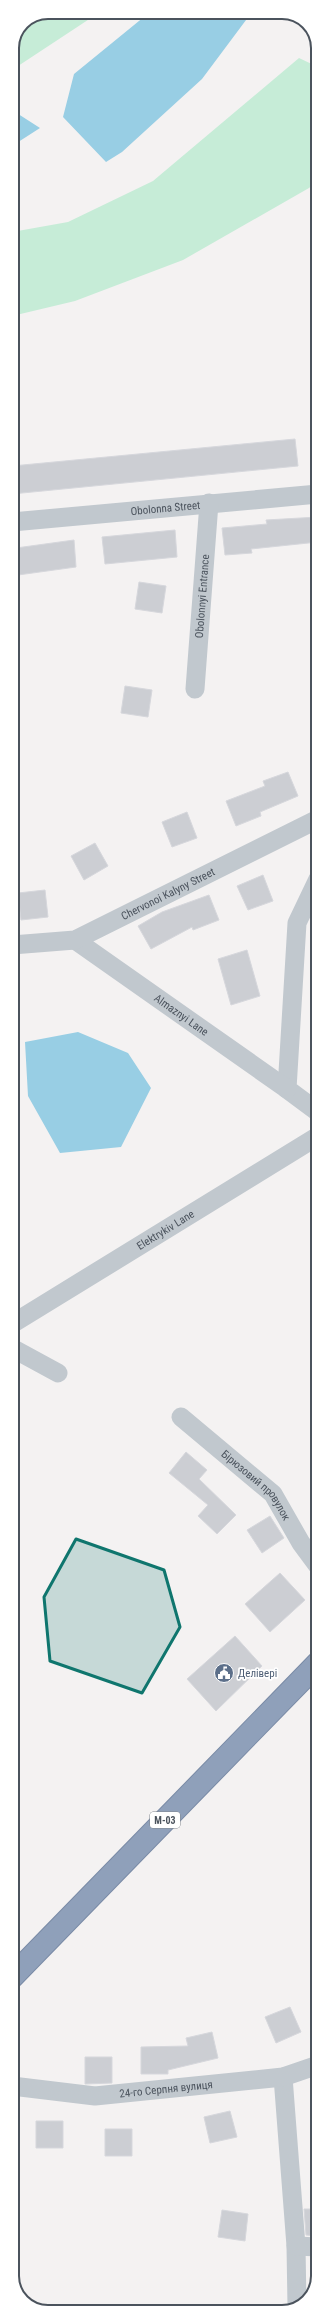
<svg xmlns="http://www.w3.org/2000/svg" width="330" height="2324" viewBox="0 0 330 2324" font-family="'Roboto Condensed',sans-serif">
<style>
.green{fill:#c6ecd7}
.water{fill:#98cee4}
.building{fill:#ccced3;stroke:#d6d7dc}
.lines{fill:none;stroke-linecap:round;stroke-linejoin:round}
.highway-casing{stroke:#7a8ba6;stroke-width:24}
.street{stroke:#c1c8ce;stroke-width:19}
.highway{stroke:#8fa0ba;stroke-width:22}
.marked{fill:#0f766e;fill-opacity:0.2;stroke:#0f766e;stroke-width:3;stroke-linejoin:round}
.labels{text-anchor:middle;stroke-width:3.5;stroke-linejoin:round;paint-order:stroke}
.shield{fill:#fff;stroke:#81878e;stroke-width:1}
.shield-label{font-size:10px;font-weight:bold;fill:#4b535d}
.street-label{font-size:11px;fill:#4b535d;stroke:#fff}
.service-label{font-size:11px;fill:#4e5e75;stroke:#fff;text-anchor:start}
.rim{fill:none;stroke:#4b535d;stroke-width:2}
</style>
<rect width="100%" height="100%" fill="#f4f2f2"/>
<path class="green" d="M48 12H100L12 70V48L23 22Z
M299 58 318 67V180L309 188 183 260 75 301 12 316V232L68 222 153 181Z"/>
<path class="water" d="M150 12H252L202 79 122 152 106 162 63 117 74 74Z
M12 110 40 128 12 146Z
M78 1032 128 1053 151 1088 121 1147 60 1153 28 1096 25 1042Z"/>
<path class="building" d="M295 439 298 466 12 494V466Z
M318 517V542L251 549 252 553 225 555 222 528 267 524 266 520Z
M175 530 177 557 105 564 102 537Z
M74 540 76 567 18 575 16 548Z
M139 582 166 586 162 613 135 609Z
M125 686 152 690 148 717 121 713Z
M288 772 298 796 260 812 261 816 236 826 226 801 265 786 263 781Z
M187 812 197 838 172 847 162 822Z
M95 843 108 866 84 880 71 856Z
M263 875 273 901 248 910 237 886Z
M45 890 48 917 21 920 18 893Z
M209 895 219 920 193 930 192 927 151 949 138 926 162 912Z
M247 950 260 996 231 1005 218 959Z
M186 1452 207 1470 199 1479 236 1515 217 1534 198 1516 208 1505 169 1473Z
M270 1516 284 1538 262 1553 247 1530Z
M280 1573 305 1600 270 1632 245 1604Z
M235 1636 262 1666 216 1711 187 1679Z
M290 2007 301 2032 276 2043 265 2017Z
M212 2032 218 2058 168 2070V2074H141V2047L188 2046 186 2038Z
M85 2057H112V2083L85 2084Z
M230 2111 237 2137 210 2143 204 2117Z
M36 2121H63V2148H36Z
M105 2129H132V2156H105Z
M304 2209H318V2236L306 2235Z
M222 2210 248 2214 245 2241 218 2237Z"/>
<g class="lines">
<defs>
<path id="highway" d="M12 1977 318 1663"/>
</defs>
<use href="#highway" class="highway-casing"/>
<g class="street">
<path id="s1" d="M12 522 318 494"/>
<path id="s2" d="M195 689 209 503"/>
<path d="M318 879 297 923 287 1089 318 1112"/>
<path id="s3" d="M75 940 287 1089"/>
<path id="s4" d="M12 945 75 940 318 819"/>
<path id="s5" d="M12 1324 318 1136"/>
<path d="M12 1348 58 1373"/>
<path id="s6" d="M181 1417 273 1494 301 1543 318 1566"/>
<path d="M283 2077 296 2246 297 2306"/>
<path id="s7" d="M12 2086 95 2096 283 2077 318 2065"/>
<path d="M296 2246 318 2247"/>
</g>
<use href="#highway" class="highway"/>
</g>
<path class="marked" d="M76 1539 164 1570 180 1627 142 1693 50 1661 44 1597Z"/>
<defs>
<symbol id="civic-disc" viewBox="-11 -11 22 22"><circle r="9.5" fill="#5c6f8a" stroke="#fff"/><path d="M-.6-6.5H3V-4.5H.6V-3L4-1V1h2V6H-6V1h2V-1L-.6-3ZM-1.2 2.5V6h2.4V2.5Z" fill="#fff"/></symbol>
</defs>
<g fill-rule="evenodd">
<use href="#civic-disc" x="213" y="1662" width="22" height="22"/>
</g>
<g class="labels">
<rect class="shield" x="150" y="1812" width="30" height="16" rx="3"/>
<g class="shield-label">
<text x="165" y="1824">М-03</text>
</g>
<g class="street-label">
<text dy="4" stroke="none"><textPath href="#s1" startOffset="154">Obolonna Street</textPath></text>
<text dy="4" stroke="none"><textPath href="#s2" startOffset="93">Obolonnyi Entrance</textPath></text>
<text dy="4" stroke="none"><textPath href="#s4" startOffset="167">Chervonoi Kalyny Street</textPath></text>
<text dy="4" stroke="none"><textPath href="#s3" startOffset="130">Almaznyi Lane</textPath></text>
<text dy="4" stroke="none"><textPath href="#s5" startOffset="180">Elektrykiv Lane</textPath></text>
<text dy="4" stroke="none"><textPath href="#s6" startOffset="102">Бірюзовий провулок</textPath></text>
<text dy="4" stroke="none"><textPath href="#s7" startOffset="155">24-го Серпня вулиця</textPath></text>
</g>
<g class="service-label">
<text x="238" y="1677">Делівері</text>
</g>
</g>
<path d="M0 0H330V2324H0ZM48 19H282A29 29 0 0 1 311 48V2276A29 29 0 0 1 282 2305H48A29 29 0 0 1 19 2276V48A29 29 0 0 1 48 19Z" fill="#fff" fill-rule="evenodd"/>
<path class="rim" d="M48 19H282A29 29 0 0 1 311 48V2276A29 29 0 0 1 282 2305H48A29 29 0 0 1 19 2276V48A29 29 0 0 1 48 19Z"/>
</svg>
